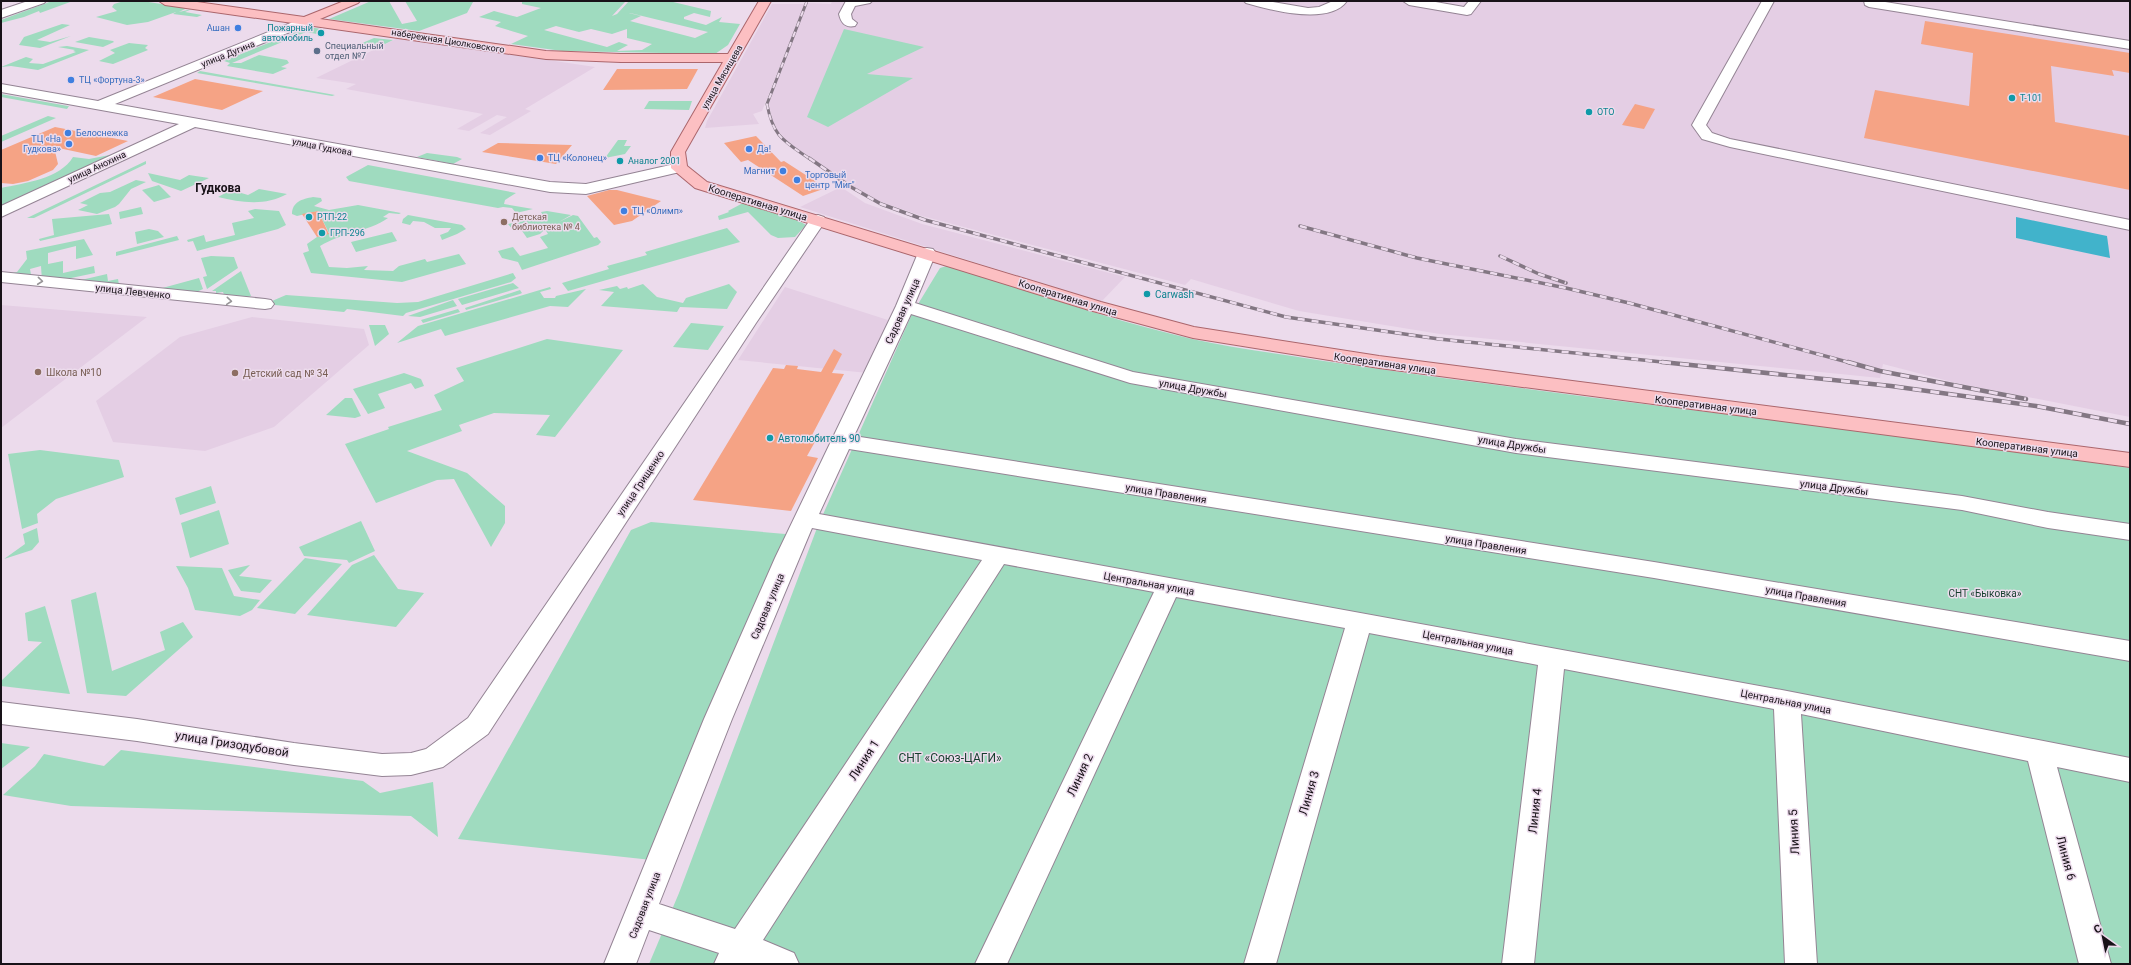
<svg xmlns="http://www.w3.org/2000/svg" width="2131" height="965" viewBox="0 0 2131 965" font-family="Roboto,sans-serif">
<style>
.built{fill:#e4cee4}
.green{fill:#9fdbbf;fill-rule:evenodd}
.water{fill:#41b3cb}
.building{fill:#f5a385}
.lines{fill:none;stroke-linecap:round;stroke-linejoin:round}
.minor-casing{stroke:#948494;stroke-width:2}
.major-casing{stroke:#ab666c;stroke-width:2}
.minor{fill:#fff;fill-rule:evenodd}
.major{fill:#fcbfc2;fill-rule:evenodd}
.rail-far2-casing{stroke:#837783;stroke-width:3}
.rail-far1-casing{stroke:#837783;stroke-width:3.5}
.rail-casing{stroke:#837783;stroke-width:4.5}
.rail-far2{stroke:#ecdbec;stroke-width:2;stroke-dasharray:5.5;stroke-linecap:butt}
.rail-far1{stroke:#ecdbec;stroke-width:2.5;stroke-dasharray:7;stroke-linecap:butt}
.rail{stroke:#ecdbec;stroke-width:3;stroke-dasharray:9;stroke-linecap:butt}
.oneway{stroke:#979497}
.shop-dot{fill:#3f7fe0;stroke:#ecdbec;stroke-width:1.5}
.culture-dot{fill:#0f9aa8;stroke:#ecdbec;stroke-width:1.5}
.service-dot{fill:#5c6f8a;stroke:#ecdbec;stroke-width:1.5}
.education-dot{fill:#8d6e63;stroke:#ecdbec;stroke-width:1.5}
.labels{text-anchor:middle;stroke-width:3;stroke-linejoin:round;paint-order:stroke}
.far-shop-label{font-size:9px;fill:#366cbe;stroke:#ecdbec;text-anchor:start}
.far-culture-label{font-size:9px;fill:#0d838f;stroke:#ecdbec;text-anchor:start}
.far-street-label{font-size:9px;fill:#181218;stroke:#ecdbec}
.far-service-label{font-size:9px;fill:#4e5e75;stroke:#ecdbec;text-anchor:start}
.far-education-label{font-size:9px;fill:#785e54;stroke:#ecdbec;text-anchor:start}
.street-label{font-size:10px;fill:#181218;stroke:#ecdbec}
.culture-label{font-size:10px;fill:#0d838f;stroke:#ecdbec;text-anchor:start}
.education-label{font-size:10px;fill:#785e54;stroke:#ecdbec;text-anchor:start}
.park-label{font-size:10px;fill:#153e2d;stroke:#ecdbec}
.far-district-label{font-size:12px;font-weight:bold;fill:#181218;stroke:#ecdbec}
.near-street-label{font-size:12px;fill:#181218;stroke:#ecdbec}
.near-park-label{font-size:12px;fill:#153e2d;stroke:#ecdbec}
</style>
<rect width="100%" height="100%" fill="#ecdbec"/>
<path class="built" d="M832 1H2130V417L1956 383 1883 364 1880 378 1440 334 1299 311 1191 279 1185 285 922 216 878 201 852 187 789 143 778 131 772 121 769 103 807 3 831 4Z
M772 4H805L762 111 753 114 759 124 705 128 707 121Z
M398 38 413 40 595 67 525 109 531 111 490 135 480 133 507 117 497 115 469 131 457 129 483 114 346 89 356 84 316 78Z
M841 187 865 203 922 224 1125 277 1101 302 800 207Z
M785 287 891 321 868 373 738 360Z
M1 305 147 317 1 428Z
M252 317 364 329 369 345 274 427 205 451 113 442 96 401 180 337Z"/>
<path class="green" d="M52 1H73L40 13 39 11 24 17 1 23V20Z
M124 1H142L187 8 179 12 192 9 185 12 202 15 197 17 173 14 176 12 148 22 127 25 96 17 117 11 112 7 114 4Z
M371 1H389L402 24 417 21 405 1 473 2 467 13 419 31 329 19Z
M522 1 625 2 612 16 617 14 629 1H669L711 11 710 17 694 13 684 17V19L706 25 722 17 719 22 740 24 728 45 715 54 562 51 511 44 528 36 495 26 501 22 479 17 494 11 517 17 541 8 522 4ZM629 13H630L708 32 695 38 630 21 641 16ZM556 26 579 32 591 29 612 34 627 29V38L652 44 642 50 617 51 628 45 619 42 607 47 544 30Z
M62 24 70 25 37 40 50 42 71 36 40 48 19 45 24 37Z
M308 27 322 29 323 30 317 34 306 32 232 63H241L259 55 287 60 289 63 281 67 287 68 273 74 227 66 230 63 224 61Z
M844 29 924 47 867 74 913 78 828 127 807 117Z
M89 37 113 41 114 42 103 47 75 42Z
M374 38 393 40 379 47 360 44Z
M129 43 148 45 145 48 148 50 113 64 99 61 115 53 110 50Z
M67 46 89 50 38 70 11 66 1 67 26 57 33 59 29 63 43 64 76 52 73 51 75 50 58 47Z
M200 71 335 95 332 96 197 73Z
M1 94 68 106H69L67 109 1 97Z
M649 101H692L689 110 644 109Z
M48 116 56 118 1 142V136Z
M618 140H627L624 146H631L625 154 605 158Z
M427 153 457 157 462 159 453 164 417 157Z
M115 154 1 207V188C24 183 60 179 73 157L89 159Z
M146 161V164L34 218H27Z
M368 165 516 193 505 200 504 204 533 209 516 213 512 208 503 207 498 208 349 181 346 177Z
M148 173 180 180 189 175 209 178 181 191 152 181Z
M136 180 146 182 131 189 119 204 115 207 97 214 78 210 88 205 80 203 100 193 110 192Z
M159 185 171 197 154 202 142 190Z
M259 189 287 194C265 206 242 203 218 197L231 190 248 195Z
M313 197 321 198 322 201 314 206 329 210 358 205 401 213 399 214 389 213 383 217 388 218C368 232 341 233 320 246L329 267 347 268 368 266 364 270 393 271 399 266 425 259 427 262 459 254 466 264 402 282 311 273 303 253 309 251 307 244 317 237 329 233 318 211 297 216 292 214C292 202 302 199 313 197Z
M743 203 794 218 806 225 795 237 778 238 771 235 748 212 719 220 718 216 729 212 728 211Z
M141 207 143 214 120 219 119 212Z
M255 209 279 211 286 225 278 229 197 251 193 241 188 242 187 240 204 235 206 242 235 235 232 223 254 218 248 211Z
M547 211 571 215 559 222 573 215 578 216 594 238 597 237 601 242 598 245 522 270 518 262 502 258 498 251 513 247 520 256 548 248 540 237 548 234 545 229 540 234 527 238 520 228 513 230 508 224 544 217 541 212Z
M109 214 112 224 40 241 39 239 54 235 52 219Z
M408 215 462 225 466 229 457 234 442 240 440 235 448 232 451 228H435L424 222 413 221 410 225 402 223 403 219Z
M727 228 740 242 568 291 562 283 609 269 607 266 647 255 645 252Z
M149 229 158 231 164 237 137 244 135 232Z
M392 232 397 241 356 252 351 242Z
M177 236 179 240 116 256V252Z
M84 239 93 255 76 259V246L48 253V264L63 261V273L94 266 95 273 52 282 42 281 41 266 30 269 32 280 1 275 17 272 27 259 26 251Z
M211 256 234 257 238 268 207 289 203 277 207 276 201 258Z
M950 265C1030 292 1110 320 1192 339 1233 348 1275 353 1317 360 1375 368 1432 377 1490 384 1703 413 1917 436 2130 468V964H649L679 893 817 528 912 314 940 268Z
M241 271 251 296 238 300 225 297 223 292 216 293V291H212Z
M513 273 516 278 511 282 406 313 403 316 347 309 344 312 265 304 286 295 397 303 418 302Z
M107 274 108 281 118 279 120 290 68 283Z
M199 278 203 289 186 297 155 290Z
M513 283 519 288 462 305 458 299Z
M643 284 657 297 683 303 686 298 729 284 737 292 727 309 680 307 677 312 601 306 614 292 599 290 617 286 620 289 627 287 628 289Z
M550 287 551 289 540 292 544 298H555L556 296 586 289 568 307 550 306 445 336 441 329 397 343 418 326Z
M520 290 522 293 520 294 466 310 465 308Z
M453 300 457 306 420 317 408 316Z
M458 309 460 312 423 323 421 320Z
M691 323 724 326 708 350 673 347Z
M369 325H385L389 334 375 346Z
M547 339 623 350 555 437 536 435 550 415 494 413 459 425 462 431 407 451 467 473 505 506V523L491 547 454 479 437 480 376 503 345 444 389 429 388 427 442 410 434 395 464 381 456 368Z
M404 373 421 379 424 386 415 389 411 383 378 394 385 408 368 414 353 389Z
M345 398H352L361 416 355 418 326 415Z
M40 450 119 460 124 477 56 499 37 514 38 523 22 529 8 454Z
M211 486 216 503 180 515 175 498Z
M219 510 229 544 190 558 181 523Z
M361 521 375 551 349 563 347 560 304 556 299 547Z
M651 522 797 535 661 861 458 839 631 530Z
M37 528 39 542 32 550 4 559 25 544 23 534Z
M374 555 398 589 424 593 396 627 307 615 352 565Z
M305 558 342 564 295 614 257 608Z
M250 565 239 576 272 580 260 593 241 591 228 570Z
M176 566 222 568 234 596 260 600 252 610 240 616 195 610 188 588Z
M96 592 112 671 165 650 160 632 183 622 193 637 126 696 87 693 71 600Z
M45 606 70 694 1 686V681L42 642 28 641 25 613Z
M1 743 30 747 1 769Z
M121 750 363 781 380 793 433 782 438 837 411 816 71 806 3 795 35 766 44 754 104 766Z"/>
<path class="water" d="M2016 217 2107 236 2110 258 2016 238Z"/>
<path class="building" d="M1925 21 2130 53V73L2112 70 2114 76 2051 66 2055 122 2130 136V190L1864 138 1875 90 1969 106 1973 53 1921 44Z
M617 69H698L687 89 603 90Z
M195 79 263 91 222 110 153 97Z
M1635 104 1655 109 1644 129 1622 125Z
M55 127 128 141 96 156 54 147 58 164 53 170 28 181 13 184 1 183V150Z
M756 136 781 162 784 161 826 188 803 196 748 160 741 162 724 143Z
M498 143 532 144 572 145 556 164 482 152Z
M609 190H617L661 201 632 221 614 225 587 196Z
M318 211 329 234 317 237 302 214Z
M834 349 842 354 832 373 844 374 810 439 816 440 807 456 818 458 791 511 693 500 773 368 784 369 786 365 798 366 797 369 821 372Z"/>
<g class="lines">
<defs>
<path id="minor" d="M28 1H46L44 3 1 18V10Z
M846 1H872L870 3 855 6 851 14 852 19 857 23 855 26C845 28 841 23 839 14Z
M1244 1H1267L1308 8 1319 7 1333 1H1347C1329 26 1270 10 1246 3Z
M1403 1H1430L1464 7 1469 1H1481L1471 14 1467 15 1409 5Z
M1762 1H1774L1706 125 1712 133 1730 139 2130 220V230L1730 147 1702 139 1692 125Z
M1864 1H1879L2130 41V49L1869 7 1865 5Z
M308 16 314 20 312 23 115 104 550 182 586 184 679 163 684 165 687 168 684 171 586 194 550 192 195 127 1 217V206L179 124 1 92V84L98 101Z
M818 215 824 217 826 220 756 323 488 734 443 767 411 775 382 776 294 765 137 741 1 724V702L137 719 294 743 382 754 411 753 426 749 468 718 812 217Z
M927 248 933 249 936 253 915 303 1133 372 1516 439 1962 496 2048 512 2130 524V540L2048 528 1962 510 1516 453 1130 383 911 314 854 436 1654 562 2130 641V661L1654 578 849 449 819 514 1787 691 2130 758V782L2057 767 2111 964H2079L2028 761 1801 714 1817 964H1785L1774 709 1564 669 1534 964H1502L1538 665 1369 633 1276 964H1244L1345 628 1176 597 1007 964H975L1154 592 1004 564 763 940 794 953 799 964H714L719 953 649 930 636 964H604L704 719 775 558 896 306 918 253 921 249ZM812 528 982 560 735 929 659 904 732 719Z
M1 272 265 299 271 300 274 304 271 308 265 309 1 282Z"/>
<path id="major" d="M159 1H190L304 17 344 1H360L358 3 320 19 546 51 621 54H728L759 1H771L685 152 687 166 707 182 1101 302 1194 327 1379 356 2130 453V467L1379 368 1193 338 1089 310 695 188 671 168V152L723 62H621L546 59 165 5Z"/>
</defs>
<use href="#minor" class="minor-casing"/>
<use href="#major" class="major-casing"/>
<use href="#minor" class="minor"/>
<use href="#major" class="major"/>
<defs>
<path id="rail-far2" d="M807 1 767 104C773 137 784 141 810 159"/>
<path id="rail-far1" d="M809 158 851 187 881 204 925 220 1286 317 1439 339 1672 363
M1300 226 1417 258 1566 288 1629 303 1851 363
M1500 256 1539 274 1566 283"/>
<path id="rail" d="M1662 362 1891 386 2036 406 2130 424
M1848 362 1880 371 2026 399"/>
</defs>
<use href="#rail-far2" class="rail-far2-casing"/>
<use href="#rail-far1" class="rail-far1-casing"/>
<use href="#rail" class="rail-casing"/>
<use href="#rail-far2" class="rail-far2"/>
<use href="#rail-far1" class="rail-far1"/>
<use href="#rail" class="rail"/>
</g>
<defs><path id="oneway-chevron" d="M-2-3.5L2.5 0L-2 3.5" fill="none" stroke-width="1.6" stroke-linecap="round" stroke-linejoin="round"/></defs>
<g class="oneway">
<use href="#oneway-chevron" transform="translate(40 281) rotate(6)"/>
<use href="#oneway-chevron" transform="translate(229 301) rotate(5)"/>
</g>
<g class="shop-dot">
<circle cx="238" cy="28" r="4"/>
<circle cx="71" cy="80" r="4"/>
<circle cx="68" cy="133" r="4"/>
<circle cx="69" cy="144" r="4"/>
<circle cx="749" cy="149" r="4"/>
<circle cx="540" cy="158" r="4"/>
<circle cx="783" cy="171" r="4"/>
<circle cx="797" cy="180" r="4"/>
<circle cx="624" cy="211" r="4"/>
</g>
<g class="culture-dot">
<circle cx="321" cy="33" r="4"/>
<circle cx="2012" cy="98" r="4"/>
<circle cx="1589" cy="112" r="4"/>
<circle cx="620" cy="161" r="4"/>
<circle cx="309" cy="217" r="4"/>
<circle cx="322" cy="233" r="4"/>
<circle cx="1147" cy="294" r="4"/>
<circle cx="770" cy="438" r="4"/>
</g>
<circle class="service-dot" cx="317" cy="51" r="4"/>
<g class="education-dot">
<circle cx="504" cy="222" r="4"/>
<circle cx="38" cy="372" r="4"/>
<circle cx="235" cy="373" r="4"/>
</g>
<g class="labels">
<g class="far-shop-label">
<text x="230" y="31" text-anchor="end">Ашан</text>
<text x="79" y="83">ТЦ «Фортуна-3»</text>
<text x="76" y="136">Белоснежка</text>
<text x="61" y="142" text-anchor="end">ТЦ «На<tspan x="61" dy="10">Гудкова»</tspan></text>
<text x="757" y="152">Да!</text>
<text x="548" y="161">ТЦ «Колонец»</text>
<text x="775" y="174" text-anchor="end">Магнит</text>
<text x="805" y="178">Торговый<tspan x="805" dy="10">центр "Миг"</tspan></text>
<text x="632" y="214">ТЦ «Олимп»</text>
</g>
<g class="far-culture-label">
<text x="313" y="31" text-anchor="end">Пожарный<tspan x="313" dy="10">автомобиль</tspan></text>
<text x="2020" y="101">Т-101</text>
<text x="1597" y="115">ОТО</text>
<text x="628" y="164">Аналог 2001</text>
<text x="317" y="220">РТП-22</text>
<text x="330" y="236">ГРП-296</text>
</g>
<g class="far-street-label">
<text transform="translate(448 41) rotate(9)" y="3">набережная Циолковского</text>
<text transform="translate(228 54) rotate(-22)" y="3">улица Дугина</text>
<text transform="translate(722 77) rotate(-60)" y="3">улица Мясищева</text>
<text transform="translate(322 147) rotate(11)" y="3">улица Гудкова</text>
<text transform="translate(97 167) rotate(-25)" y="3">улица Анохина</text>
</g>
<g class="far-service-label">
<text x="325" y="49">Специальный<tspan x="325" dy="10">отдел №7</tspan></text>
</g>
<g class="far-education-label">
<text x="512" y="220">Детская<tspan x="512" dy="10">библиотека № 4</tspan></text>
</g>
<g class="street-label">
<text transform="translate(758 202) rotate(17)" y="4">Кооперативная улица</text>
<text transform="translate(133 291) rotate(6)" y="4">улица Левченко</text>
<text transform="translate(1068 297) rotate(17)" y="4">Кооперативная улица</text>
<text transform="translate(902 311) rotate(-66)" y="4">Садовая улица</text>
<text transform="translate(1385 363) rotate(8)" y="4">Кооперативная улица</text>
<text transform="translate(1193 388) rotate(10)" y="4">улица Дружбы</text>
<text transform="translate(1706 405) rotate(7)" y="4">Кооперативная улица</text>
<text transform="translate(1512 444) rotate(9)" y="4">улица Дружбы</text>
<text transform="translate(2027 447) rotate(7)" y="4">Кооперативная улица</text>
<text transform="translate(640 483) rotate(-56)" y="4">улица Грищенко</text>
<text transform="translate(1834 487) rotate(7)" y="4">улица Дружбы</text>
<text transform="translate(1166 493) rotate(9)" y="4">улица Правления</text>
<text transform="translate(1486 544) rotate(9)" y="4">улица Правления</text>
<text transform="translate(1149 583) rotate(10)" y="4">Центральная улица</text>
<text transform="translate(1806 596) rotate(10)" y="4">улица Правления</text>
<text transform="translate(767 606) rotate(-67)" y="4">Садовая улица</text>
<text transform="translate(1468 642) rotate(11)" y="4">Центральная улица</text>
<text transform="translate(1786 701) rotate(11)" y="4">Центральная улица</text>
<text transform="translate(644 905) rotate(-69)" y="4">Садовая улица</text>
</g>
<g class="culture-label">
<text x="1155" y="298">Carwash</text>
<text x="778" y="442">Автолюбитель 90</text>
</g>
<g class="education-label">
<text x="46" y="376">Школа №10</text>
<text x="243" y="377">Детский сад № 34</text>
</g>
<g class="park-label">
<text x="1985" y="597">СНТ «Быковка»</text>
</g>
<g class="far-district-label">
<text x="218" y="192">Гудкова</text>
</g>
<g class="near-street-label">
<text transform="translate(232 744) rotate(9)" y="4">улица Гризодубовой</text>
<text transform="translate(864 760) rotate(-57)" y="4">Линия 1</text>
<text transform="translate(1080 775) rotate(-65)" y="4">Линия 2</text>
<text transform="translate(1309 793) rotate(-74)" y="4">Линия 3</text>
<text transform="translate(1535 811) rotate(-84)" y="4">Линия 4</text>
<text transform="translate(1794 832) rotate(-93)" y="4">Линия 5</text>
<text transform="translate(2066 858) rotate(75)" y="4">Линия 6</text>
</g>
<g class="near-park-label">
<text x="950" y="762">СНТ «Союз-ЦАГИ»</text>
</g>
</g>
<rect width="2131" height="965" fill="none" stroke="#181218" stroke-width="4"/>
<g transform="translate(2103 937) rotate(327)" stroke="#ecdbec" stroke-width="3" paint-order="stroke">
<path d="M0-3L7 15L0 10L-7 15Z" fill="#181218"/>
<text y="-6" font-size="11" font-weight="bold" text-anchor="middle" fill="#181218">С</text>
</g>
</svg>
